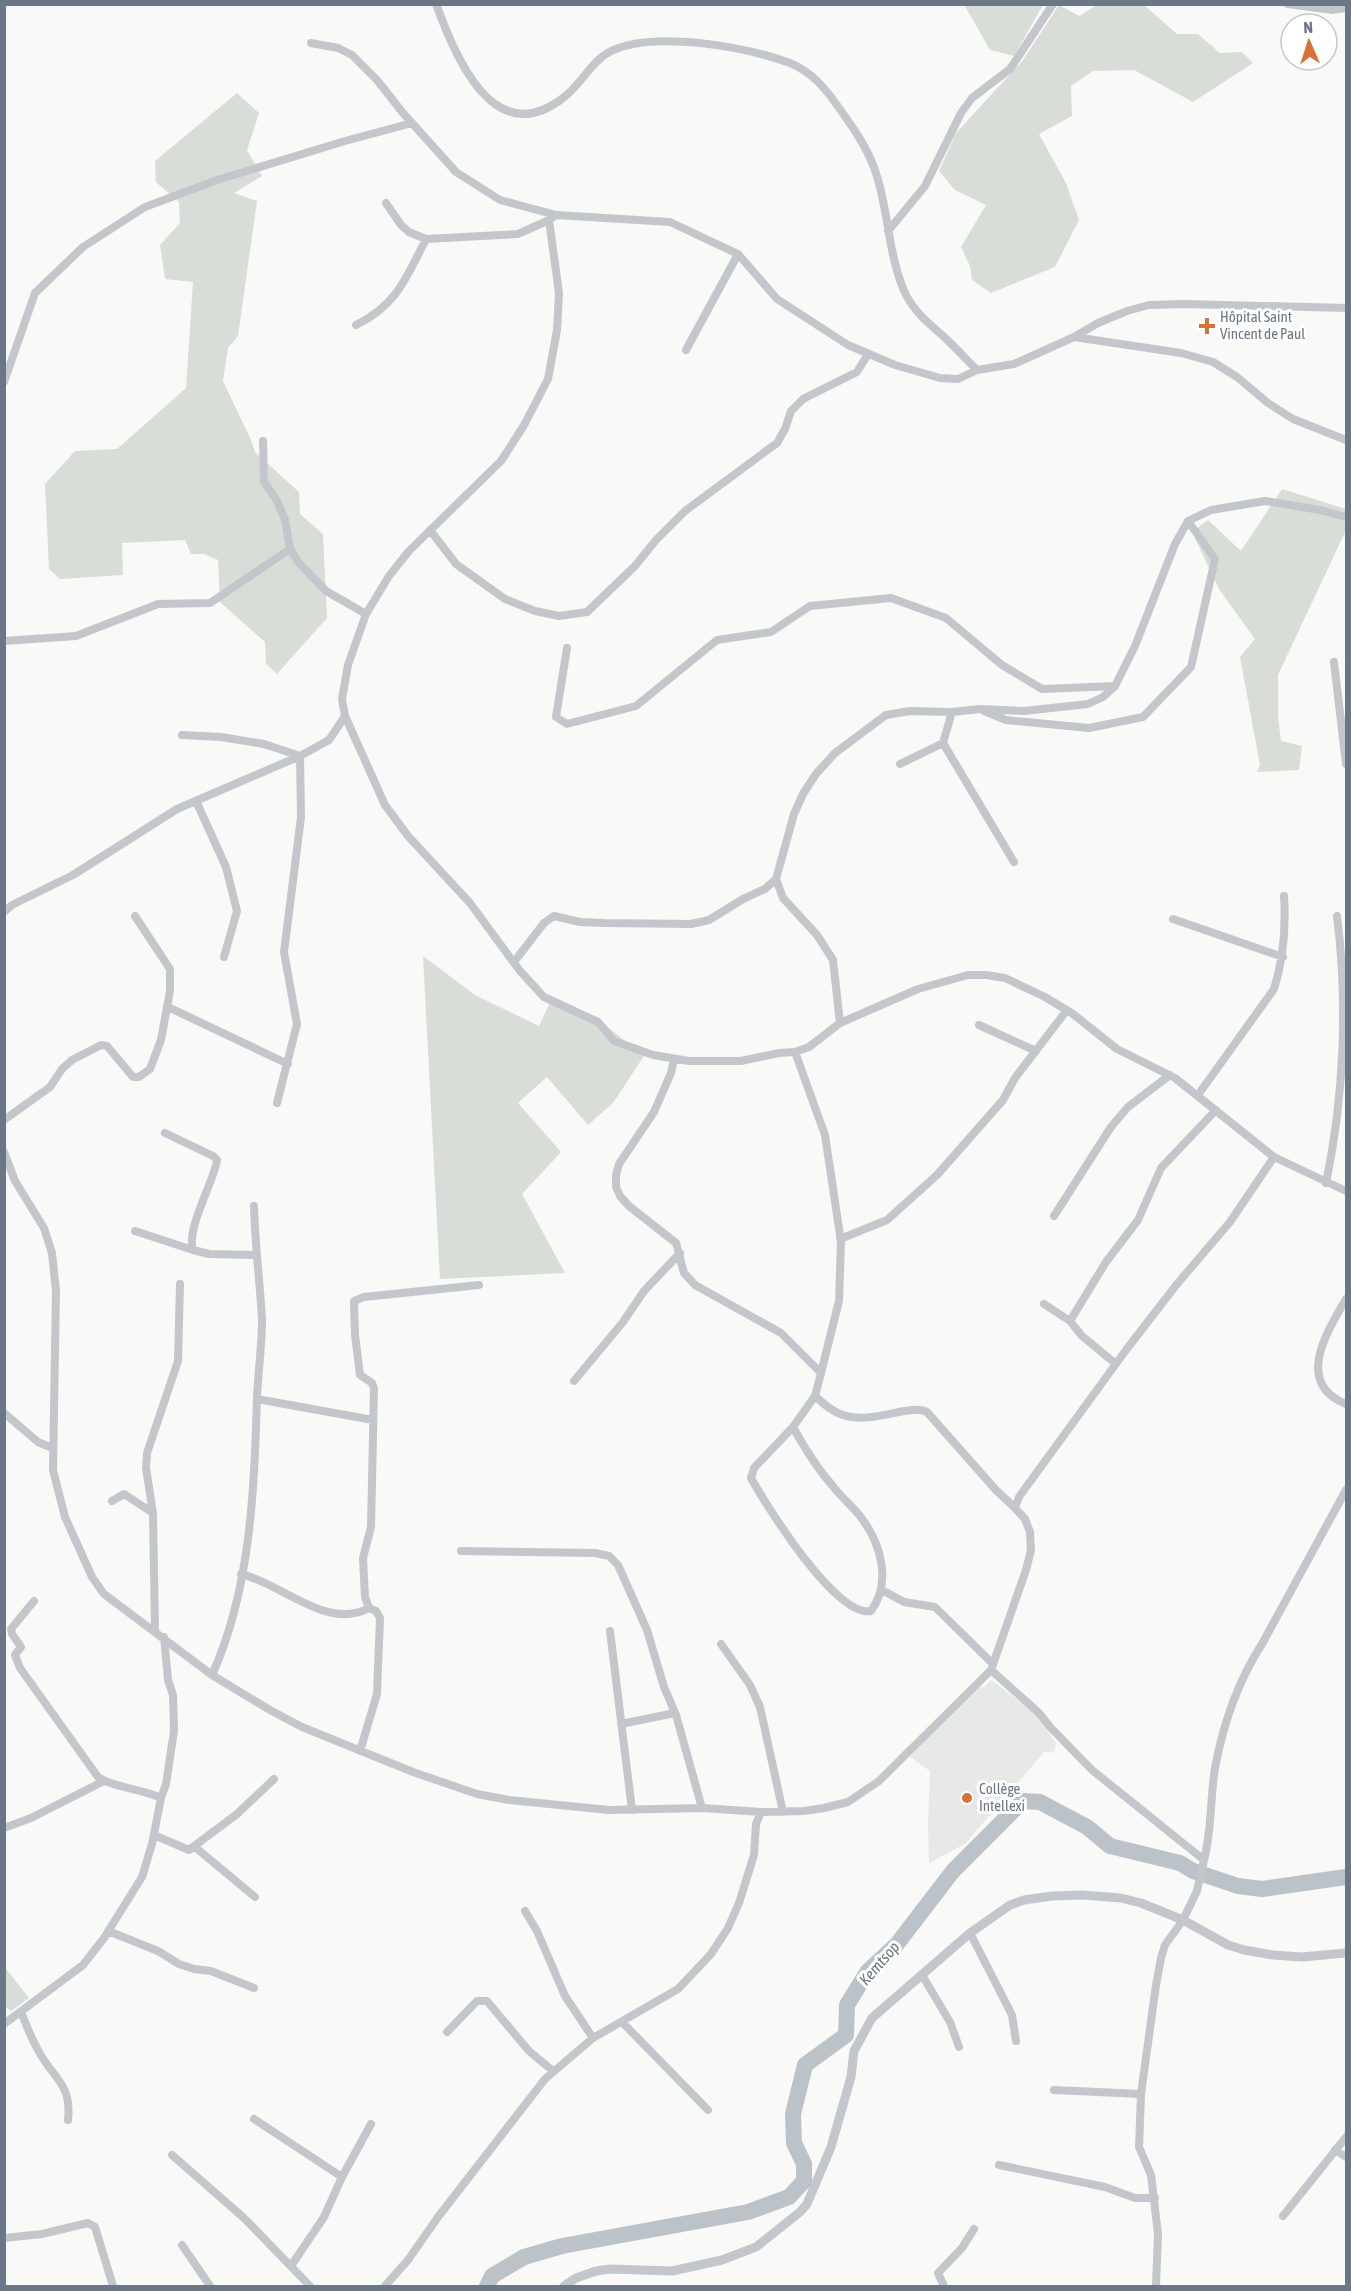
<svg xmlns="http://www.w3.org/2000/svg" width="1351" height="2291" viewBox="0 0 1351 2291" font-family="'Asap Condensed',sans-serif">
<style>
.built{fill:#e7e8e8}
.green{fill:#d8ded7}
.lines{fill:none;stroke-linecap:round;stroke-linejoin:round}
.river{stroke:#bbc3c9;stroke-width:16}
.minor{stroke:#c3c6ca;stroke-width:8}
.tertiary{stroke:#c3c6ca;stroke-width:9}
.poi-dot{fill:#d6713a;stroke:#fff;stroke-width:2}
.labels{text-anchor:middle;stroke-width:6;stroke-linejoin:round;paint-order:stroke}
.poi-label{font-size:15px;fill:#6b7686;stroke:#fff;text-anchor:start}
.water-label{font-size:16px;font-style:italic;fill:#677780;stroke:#fff}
</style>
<rect width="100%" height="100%" fill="#f9f9f7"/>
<path class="built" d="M991 1680 1034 1712 1056 1743 1055 1750 1051 1753 1045 1751 965 1844 929 1863 928 1825 930 1771 910 1757 930 1732 981 1686 983 1688Z"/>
<path class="green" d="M961 5H1043L1014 56 990 50 965 6Z
M1059 5 1079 16 1097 5H1144L1177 34H1198L1220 53 1242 52 1253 63 1193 102 1134 70 1093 71 1071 86 1072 116 1039 134 1066 183 1079 220 1055 267 991 293 972 280 970 266 961 247 986 205 955 190 939 171 956 133 1023 60Z
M237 93 259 113 247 150 262 176 234 193 257 201 238 336 228 348 223 381 251 440 255 452 299 492 300 514 323 534 327 618 277 674 266 664 265 642 220 602 218 560 204 554H191L185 540 122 543 123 575 60 579 49 569 45 484 75 451 117 449 186 388 193 282 165 279 160 245 180 223 179 202 156 182 155 161Z
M1282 489 1346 509V530L1278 675V716L1281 741 1302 746 1299 770 1257 772 1260 765 1240 657 1255 639 1219 589 1192 532 1208 520 1241 551Z
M423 956 475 995 539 1026 552 998 600 1021 644 1056 613 1103 588 1125 547 1077 518 1103 561 1152 522 1194 565 1273 440 1279Z
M4 1966 29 1998 11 2011 5 2006Z"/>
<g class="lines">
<path class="river" d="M487 2286 492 2276 524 2257 562 2246 748 2212 789 2197 804 2181V2164L794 2143 793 2114 805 2065 846 2035 847 2005 868 1971 897 1944 953 1871 1023 1801 1040 1802 1087 1827 1110 1846 1180 1863 1193 1871 1238 1886 1262 1889 1346 1877"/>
<path class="minor" d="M436 4C455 55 493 152 563 98 581 85 591 61 611 51 655 30 746 47 790 63 812 72 826 89 839 108 855 130 871 153 878 180 889 217 889 259 906 295 915 312 927 322 942 335 954 346 965 358 977 370
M1288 4 1332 10 1346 8
M311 43 338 48 352 55 377 80 403 113 456 172 500 200 556 215
M386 203 401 225 409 232 426 239 518 234 549 220
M888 231 925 186 961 113 972 98 1010 69 1053 4
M356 325C397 305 406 278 426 239
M1074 337 1098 323 1127 311 1149 305 1184 304 1346 308
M686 350 738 254
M4 382 35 293 83 247 145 207 217 180 345 141 412 123
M1346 440 1293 419 1268 403 1237 377 1213 362 1181 353 1074 337 1014 364 977 370 958 379 940 378 895 365 848 345 777 299 738 254 670 222 556 215 549 220 559 293 557 330 548 379 523 427 501 461 409 551 389 576 366 614 348 665 342 699 345 716 385 805 408 836 470 903 520 971 544 997 598 1022 614 1041 653 1055 689 1061H741L779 1053 795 1052 809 1047 840 1023 918 989 968 975H986L1005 978 1045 997 1073 1014 1117 1049 1175 1078 1274 1157 1346 1191
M263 441 264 482 277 501 285 520 290 549 299 563 326 591 366 614
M430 530 456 564 505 599 535 611 559 616 587 612 635 566 656 540 685 511 777 443 785 429 791 411 803 399 857 372 868 354
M4 641 76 636 158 604 210 603 290 549
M567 648 556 717 567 724 636 706 717 640 771 632 810 606 891 598 946 618 1002 665 1042 689 1115 686
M1334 662 1346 764
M984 711 1006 720 1089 728 1143 717 1191 667 1215 559 1188 521
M952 712 943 743 1014 862
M182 735 221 737 264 744 300 756 301 817 284 952 297 1024 277 1103
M900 764 943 743
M196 801 226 867 237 911 224 957
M776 879 783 898 817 935 833 960 840 1023
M4 912 12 905 73 875 177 809 300 756 329 740 345 716
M1173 919 1283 957
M514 962 544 923 554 916 580 922 603 923 691 924 709 920 743 899 765 889 776 879 794 814 803 794 816 774 835 753 886 715 910 711 952 712 980 709 1024 711 1088 704 1103 697 1115 686 1135 646 1175 544 1188 521 1211 510 1265 501 1320 510 1346 517
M168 1007 288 1064
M979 1025 1036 1051
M795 1052 825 1135 841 1242 839 1301 821 1373
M1198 1095 1274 989C1284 958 1286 928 1284 896
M4 1120 50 1087 62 1069 72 1060 101 1045 107 1046 133 1077H139L150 1069 161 1040 170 991V969L135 916
M165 1133 213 1156 217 1160C214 1182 186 1228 193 1250L209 1254 256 1255
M4 1152 15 1181 44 1228 52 1253 56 1291 53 1470 65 1517 92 1577 104 1594 212 1675 270 1710 302 1727 413 1772 477 1794 509 1800 609 1810 702 1808 761 1812 804 1811 824 1808 848 1802 879 1781 991 1670 1026 1570 1031 1550 1030 1532 1025 1519 1015 1508 995 1489 927 1412C911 1403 871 1425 843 1415 832 1412 823 1403 815 1396L821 1373 781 1333 695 1285 684 1273 676 1243 629 1206 620 1196 616 1187V1175L619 1164 654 1112 671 1073 674 1059
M1326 1183C1344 1097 1348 1003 1337 916
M1054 1216 1111 1127 1128 1107 1170 1075
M135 1231 193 1250
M840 1239 887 1220 937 1175 1003 1100 1015 1078 1067 1010
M1346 1299C1327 1332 1294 1383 1346 1404
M1044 1304 1070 1321 1082 1336 1116 1364
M1070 1321 1106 1262 1138 1220 1161 1168 1216 1110
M574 1381 623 1322 644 1291 680 1253
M257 1399 373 1420
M4 1413 38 1442 52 1448
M793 1427C804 1447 817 1468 832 1485 840 1496 852 1506 860 1516 881 1543 892 1582 871 1611 836 1618 766 1505 751 1478L754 1468 793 1427 815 1396
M112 1501 124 1494 153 1513 155 1630
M1015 1508 1019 1497 1126 1350 1177 1284 1230 1222 1274 1157
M153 1513 146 1468 147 1453 178 1361 180 1284
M461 1551 595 1553 609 1556 618 1565 647 1630 664 1687 676 1715 702 1808
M241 1574C281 1583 327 1631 369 1608
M882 1590 904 1602 935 1607 993 1664
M34 1601 11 1629 12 1634 21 1647 15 1655 20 1668 98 1777C114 1788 140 1788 161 1798
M610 1631 632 1810
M721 1644 750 1685 760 1707 783 1812
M991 1670 1039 1713 1051 1728 1092 1770 1204 1860 1197 1891 1183 1920 1165 1945 1161 1958 1156 1985 1141 2094 1139 2147 1151 2175 1158 2234 1156 2286
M212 1675C251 1589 254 1490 257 1398 258 1372 262 1346 262 1320 260 1282 255 1244 254 1206
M621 1724 675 1713
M360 1751 377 1694 380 1618 376 1611 369 1608 365 1597 363 1558 371 1527 374 1388 372 1383 360 1375 355 1335 354 1301 364 1297 479 1285
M4 1828 31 1818 104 1781
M154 1835 189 1850 237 1814 274 1779
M195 1847 255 1897
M1204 1860C1212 1829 1210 1799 1215 1768 1223 1725 1238 1681 1262 1644L1346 1490
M525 1911 537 1931 565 1996 593 2038
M108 1931 158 1951 179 1964 194 1969 211 1971 254 1988
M970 1933 1012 2015 1016 2041
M922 1975 950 2022 959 2047
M21 2012C26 2024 31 2038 38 2050 53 2079 72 2083 68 2120
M622 2022 708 2110
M4 2024 83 1965 104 1938 142 1877 152 1844 161 1798 166 1784 174 1731 173 1695 168 1680 164 1637
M447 2032 477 2001H487L529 2051 553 2071
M1054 2090 1141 2094
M254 2119 342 2177
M1335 2150 1346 2157
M172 2155 244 2218 310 2286
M999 2165 1105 2187 1135 2198H1155
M1283 2216 1346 2137
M4 2238 42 2234 88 2223 95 2227 113 2286
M182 2245 210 2286
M291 2266 324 2217 342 2177 371 2124
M385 2286 408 2260 438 2217 545 2079 593 2038 678 1989 711 1954 728 1928 739 1903 754 1855 756 1824 761 1812
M944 2286 938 2273 962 2248 974 2229"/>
<path class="tertiary" d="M564 2286 576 2278 596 2271 610 2269 672 2271 722 2260 756 2247 800 2212 807 2204 831 2147 851 2077 854 2051 872 2018 970 1933 1010 1905 1024 1900 1052 1896 1082 1895 1121 1898 1141 1903 1183 1920 1228 1945 1244 1950 1273 1955 1302 1957 1346 1953"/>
</g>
<g class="poi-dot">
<path d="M1204 317h6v6h6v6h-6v6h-6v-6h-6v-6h6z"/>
<circle cx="967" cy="1798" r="6"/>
</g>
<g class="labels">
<g class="poi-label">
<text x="1220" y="322">Hôpital Saint<tspan x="1220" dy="17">Vincent de Paul</tspan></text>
<text x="979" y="1794">Collège<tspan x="979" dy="17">Intellexi</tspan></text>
</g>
<g class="water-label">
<text transform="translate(879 1963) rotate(-49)" y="6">Kemtsop</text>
</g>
</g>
<rect width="1351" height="2291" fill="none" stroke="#6b7686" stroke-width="12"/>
<g transform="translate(1309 42) rotate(357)"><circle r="28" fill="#ffffff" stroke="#c4c8cf" stroke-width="1.5"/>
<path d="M0-4.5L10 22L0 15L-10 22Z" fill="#d6713a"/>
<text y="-9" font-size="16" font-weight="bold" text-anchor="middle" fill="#6b7686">N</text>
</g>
</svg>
